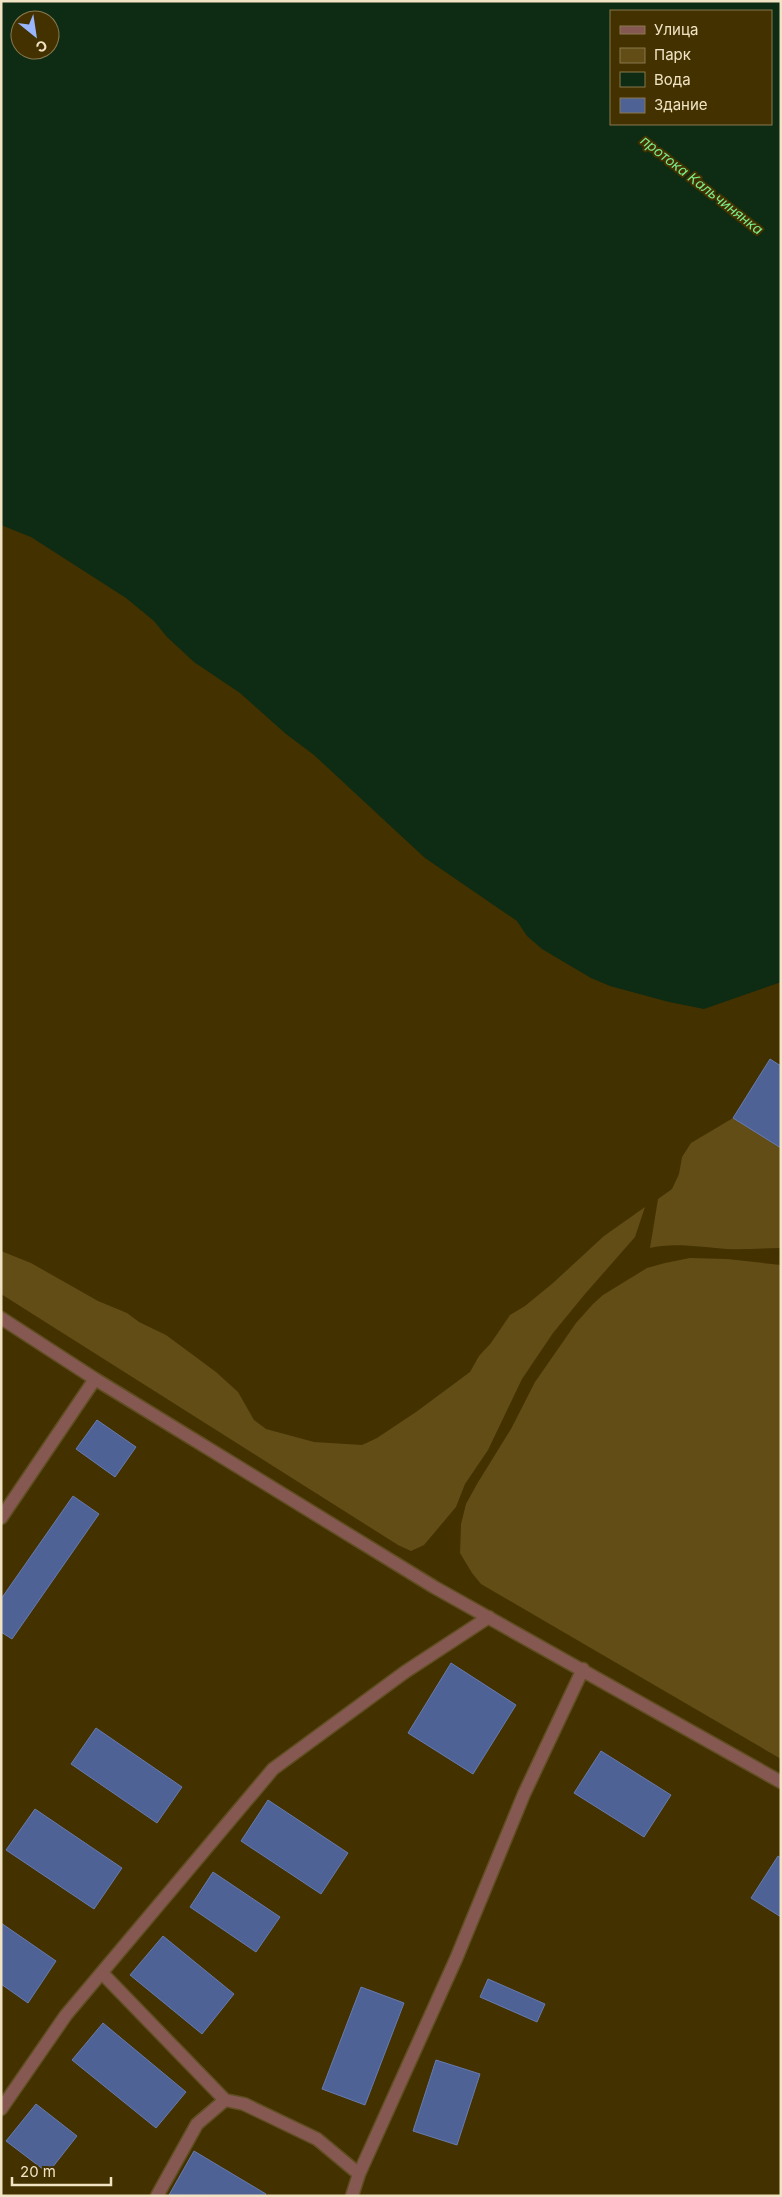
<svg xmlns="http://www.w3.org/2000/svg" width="782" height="2197" viewBox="0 0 782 2197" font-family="Inter,sans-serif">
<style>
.green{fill:#614d15}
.water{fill:#0e2b13;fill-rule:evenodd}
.building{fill:#4f6296;stroke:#667bb0}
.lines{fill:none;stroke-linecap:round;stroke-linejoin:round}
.minor-casing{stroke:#5f4e20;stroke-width:15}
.minor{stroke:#865852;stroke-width:12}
.labels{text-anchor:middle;stroke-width:4;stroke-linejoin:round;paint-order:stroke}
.water-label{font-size:14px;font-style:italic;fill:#79ed8c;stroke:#433100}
</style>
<rect width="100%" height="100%" fill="#433100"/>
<path class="green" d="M770 1059 781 1066V1248C763 1248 745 1250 727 1249 704 1247 671 1242 650 1248L658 1199 672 1189 679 1174 682 1157 691 1143 733 1118Z
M645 1207 635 1237 585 1294 553 1333 522 1379 488 1450 465 1484 456 1507 424 1545 411 1551 398 1545 1 1294V1251L31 1263 98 1301 127 1313 139 1322 166 1335 216 1372 238 1392 254 1420 266 1429 314 1442 362 1445 377 1438 416 1412 470 1372 479 1356 491 1343 510 1315 525 1306 553 1283 604 1236Z
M690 1258 727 1259 781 1265V1759L481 1584 472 1573 460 1553 461 1524 466 1504 477 1484 511 1429 535 1382 576 1323 593 1304 603 1295 647 1268 665 1263Z"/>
<path class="water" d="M1 1H781V982L704 1009 669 1002 610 986 591 978 542 949 527 936 517 921 425 858 314 755 286 734 240 693 194 662 167 637 154 621 126 598 31 537 1 525ZM611 11H771V124H611ZM20 20H50V50H20Z"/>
<path class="building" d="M770 1059 781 1066V1148L733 1118Z
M97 1420 136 1447 115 1477 76 1449Z
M73 1496 99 1514 12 1639 1 1632V1599Z
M451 1663 516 1705 473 1774 408 1733Z
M96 1728 182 1787 157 1823 71 1764Z
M601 1751 671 1795 644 1837 574 1793Z
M268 1800 348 1853 321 1894 241 1841Z
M35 1809 122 1868 94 1909 6 1850Z
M778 1856 781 1858V1917L751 1898Z
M213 1872 280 1917 256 1952 190 1907Z
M1 1923 56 1961 28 2003 1 1984Z
M163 1936 234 1994 202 2034 130 1975Z
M488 1979 545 2004 537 2022 480 1997Z
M361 1987 404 2003 365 2105 322 2089Z
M103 2023 186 2092 156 2128 72 2060Z
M436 2060 480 2074 457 2145 413 2131Z
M36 2104 77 2136 48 2173 6 2141Z
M194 2151 266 2194 265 2196 169 2195Z"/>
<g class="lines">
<defs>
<path id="minor" d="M1 1318 95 1379 434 1587 781 1782
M1 1518 95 1379
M102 1973 225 2100
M1 2109 66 2015 273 1769 405 1672 489 1617
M157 2196 197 2124 225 2100 244 2104 317 2139 359 2174
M352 2196 359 2174 456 1959 524 1794 583 1669"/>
</defs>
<use href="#minor" class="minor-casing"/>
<use href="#minor" class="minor"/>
</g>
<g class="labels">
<g class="water-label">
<text transform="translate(702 185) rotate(38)" y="5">протока Кальчинянка</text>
</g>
</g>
<rect width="782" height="2197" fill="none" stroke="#f1e4c5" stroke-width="5"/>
<rect x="610" y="10" width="162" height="115" fill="#433100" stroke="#89794f"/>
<rect x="620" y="26" width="25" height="8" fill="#865852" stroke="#89794f"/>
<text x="654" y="35" font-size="15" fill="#f1e4c5">Улица</text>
<rect x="620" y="48" width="25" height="15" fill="#614d15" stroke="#89794f"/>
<text x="654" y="60" font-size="15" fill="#f1e4c5">Парк</text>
<rect x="620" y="72" width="25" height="15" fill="#0e2b13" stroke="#89794f"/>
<text x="654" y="85" font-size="15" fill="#f1e4c5">Вода</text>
<rect x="620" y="98" width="25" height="15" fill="#4f6296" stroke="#89794f"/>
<text x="654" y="110" font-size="15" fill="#f1e4c5">Здание</text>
<g transform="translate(35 35) rotate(150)"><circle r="24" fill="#433100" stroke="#89794f"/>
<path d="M0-4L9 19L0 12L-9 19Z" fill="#99b5fd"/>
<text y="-8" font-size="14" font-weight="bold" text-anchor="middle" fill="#f1e4c5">С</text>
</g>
<path d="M12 2177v8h99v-8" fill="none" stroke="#f1e4c5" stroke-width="2.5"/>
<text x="20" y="2177" font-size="15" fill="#f1e4c5" stroke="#433100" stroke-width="4" paint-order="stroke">20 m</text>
</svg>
